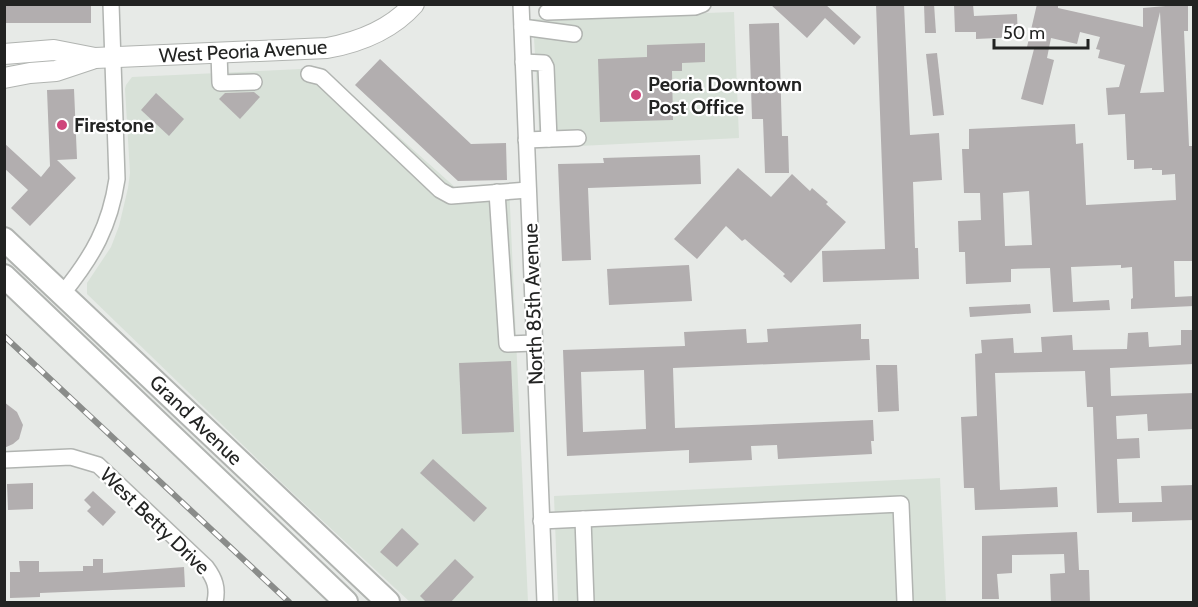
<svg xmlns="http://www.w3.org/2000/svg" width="1198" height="607" viewBox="0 0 1198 607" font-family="Cabin,sans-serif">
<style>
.built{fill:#d8e1d8}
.building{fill:#b2aeaf;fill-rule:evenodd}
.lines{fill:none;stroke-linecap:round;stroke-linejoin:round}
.minor-casing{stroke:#b1b4b1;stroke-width:18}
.major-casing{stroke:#b1b4b1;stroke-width:22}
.highway-casing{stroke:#b1b4b1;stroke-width:26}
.minor{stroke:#fff;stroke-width:15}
.major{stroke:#fff;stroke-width:20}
.highway{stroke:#fff;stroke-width:22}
.rail-casing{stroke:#8a8c8a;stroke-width:6}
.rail{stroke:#fff;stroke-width:4;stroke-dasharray:11;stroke-linecap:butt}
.poi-dot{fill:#cf447a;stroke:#fff;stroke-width:2}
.labels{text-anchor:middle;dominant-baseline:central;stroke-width:4.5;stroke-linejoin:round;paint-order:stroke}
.street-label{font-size:20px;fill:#222322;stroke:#fff}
.poi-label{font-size:20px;font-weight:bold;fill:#222322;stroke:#fff;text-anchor:start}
</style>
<rect width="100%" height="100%" fill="#e7eae7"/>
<g class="built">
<path d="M734,12L739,138L540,148L533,19Z"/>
<path d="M322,68L457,189L509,185L528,602H410L284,485L87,294V283L111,247L119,226L128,188L130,173L125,89L126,85L132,77Z"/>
<path d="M940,478L946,602H558L554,496Z"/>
</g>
<g class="building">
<rect x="4" y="4" width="87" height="19"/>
<path d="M770,4H825L861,37L854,45L825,18L807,38Z"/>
<path d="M876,4H904L910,135L939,133L942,180L913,182L915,248H918L919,279L823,282L822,251L885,249Z"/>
<path d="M924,4H934L936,33H925Z"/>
<path d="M954,4H973L974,16L1017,14L1018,37L976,39V32H955Z"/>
<path d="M1037,4H1058V8L1143,27V8L1188,4V31H1184L1189,146H1192L1194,183V261H1174L1175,297L1194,296V306L1131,309V299L1133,298L1132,267L1121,268V265L1071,267L1073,302L1109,300L1110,310L1053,312L1050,268L1011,269V282L966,284L965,252H959L958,221L981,220L980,193H964L962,149H969V129L1075,124L1076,144L1083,143L1086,205L1176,200L1175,174L1162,175V170H1152V168L1134,169V160H1127L1125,114L1108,115L1106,88L1119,87L1125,65L1098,58L1100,50L1096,49L1100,37L1080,32L1077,44L1051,38L1047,58L1054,60L1043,105L1021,99L1034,49L1027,47ZM1160,12L1164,92L1140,93ZM1029,191L1032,245L1005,246L1003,193Z"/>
<path d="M779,23L782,136H788L789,173H765L763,119H752L749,24Z"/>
<path d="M705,43V62L682,63V71H672L673,120L600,122L598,59L647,57V45Z"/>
<path d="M937,53L944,115L933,116L926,54Z"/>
<path d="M380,59L471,144L506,143L507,180L458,181L355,85Z"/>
<path d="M74,89L77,159L57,160L76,178L30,226L11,208L28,190L4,168V143L41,177L50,166L47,90Z"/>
<path d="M254,92L260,97L240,119L219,99L225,93Z"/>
<path d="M156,93L184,119L169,136L141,110Z"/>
<path d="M700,155L701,184L588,188L591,260L562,261L558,164L604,163L603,158Z"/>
<path d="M738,168L771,197L792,174L810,191L812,188L828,202L826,204L846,222L791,283L783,276L785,274L745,239L742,241L726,226L697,259L674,239Z"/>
<path d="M689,265L692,301L609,305L607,269Z"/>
<path d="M1030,304L1031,313L970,317L969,307Z"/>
<path d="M861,324V339H869L870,360L673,368L675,428L873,420L874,441H871L872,454L778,459L777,445L751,446L752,460L689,463V450L567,456L563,350L685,346L684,332L746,329L747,343L768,342L767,329ZM644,370L646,429L583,432L581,372Z"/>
<path d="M1181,330H1194V364L1110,368L1111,396L1194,393V429L1148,431L1147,414L1116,416L1117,439L1139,438L1140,458L1117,459L1119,503L1162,502L1161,486L1194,485V520L1132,522V512L1097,513L1093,407H1087L1085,371L995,373L1000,490L1057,487L1058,507L975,510L974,488H964L961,417L977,416L975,354L982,353L981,340L1013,338L1014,353L1042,352L1041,337L1072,335L1073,350L1127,349L1128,333L1148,332L1149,347L1181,345Z"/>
<path d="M511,361L514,432L462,434L459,363Z"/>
<path d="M876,365H897L899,411L878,412Z"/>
<path d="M4,402L17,412L23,425L19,439L13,444L4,448Z"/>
<path d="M433,459L487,508L474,522L420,473Z"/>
<path d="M33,483V509L8,510L7,484Z"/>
<path d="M93,491L116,512L103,526L87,511L91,507L84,500Z"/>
<path d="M402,528L419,544L397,567L380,552Z"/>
<path d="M1077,532L1079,570H1089L1090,603H1051L1050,574L1065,573L1064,554L1012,555V573L997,574L999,599H982V536Z"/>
<path d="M93,559H103V573L184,567L185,587L40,593V597L10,598V572H20L19,561H39V572L83,571V566H93Z"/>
<path d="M455,559L474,577L450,603H427L420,596Z"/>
</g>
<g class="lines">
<defs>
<g id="minor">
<path d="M521,4L545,602"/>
<path d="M547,12L695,7L703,4"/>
<path d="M522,27L574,34"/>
<path d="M219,53L220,83L254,82"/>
<path d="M523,62L544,63L546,67L549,139"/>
<path d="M309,74L321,77L440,190L451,196L528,190"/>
<path d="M526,140L578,138"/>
<path d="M497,192L507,344L534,343"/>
<path d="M63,293C93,256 110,226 117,179L111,4"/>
<path d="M4,460L71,457L98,465L206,567C215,579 218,588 215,602"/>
<path d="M583,519L586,602"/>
<path d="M541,521L901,504L905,602"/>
</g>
<g id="major">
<path d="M4,54L54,50L95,58L327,48C360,42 391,30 414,4"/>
<path d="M4,78L30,73L56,71L92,59"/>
</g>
<g id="highway">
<path d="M4,239L388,602"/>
<path d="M4,276L346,602"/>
</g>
</defs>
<use href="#minor" class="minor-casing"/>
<use href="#major" class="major-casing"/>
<use href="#highway" class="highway-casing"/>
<use href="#minor" class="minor"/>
<use href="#major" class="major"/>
<use href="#highway" class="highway"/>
<defs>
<path id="rail" d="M4,336L289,602"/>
</defs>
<use href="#rail" class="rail-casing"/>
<use href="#rail" class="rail"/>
</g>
<g class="poi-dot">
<circle cx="636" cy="95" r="6"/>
<circle cx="62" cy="125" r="6"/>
</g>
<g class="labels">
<g class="street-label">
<text transform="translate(243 51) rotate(-3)">West Peoria Avenue</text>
<text transform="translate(533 304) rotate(-92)">North 85th Avenue</text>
<text transform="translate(196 420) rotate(44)">Grand Avenue</text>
<text transform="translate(155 521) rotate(44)">West Betty Drive</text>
</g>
<g class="poi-label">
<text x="648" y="84">Peoria Downtown<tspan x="648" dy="23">Post Office</tspan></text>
<text x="74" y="125">Firestone</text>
</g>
</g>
<rect width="1198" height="607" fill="none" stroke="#222322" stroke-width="12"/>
<path d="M994 39v9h94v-9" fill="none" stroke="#222322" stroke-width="3"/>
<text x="1003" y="39" font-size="18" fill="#222322" stroke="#ffffff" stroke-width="4.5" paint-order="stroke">50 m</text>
</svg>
